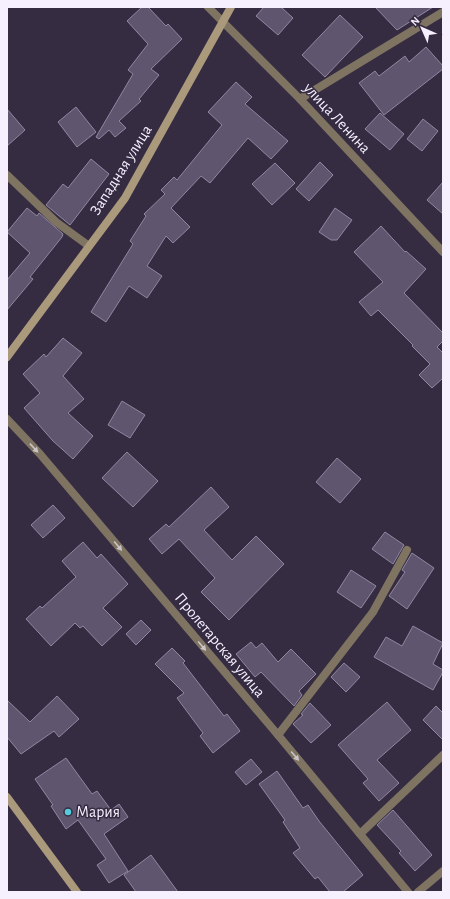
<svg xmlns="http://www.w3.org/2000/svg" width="450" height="899" viewBox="0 0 450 899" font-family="'Alegreya Sans',sans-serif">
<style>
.building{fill:#5f556e;stroke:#9187a1}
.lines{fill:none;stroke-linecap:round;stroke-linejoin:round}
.service{stroke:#7e7461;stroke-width:8}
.minor{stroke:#7e7461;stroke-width:8}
.secondary{stroke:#aa997b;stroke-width:8}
.oneway{fill:#cbc4c7}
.poi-dot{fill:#53cbdb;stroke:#352c42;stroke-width:1.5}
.labels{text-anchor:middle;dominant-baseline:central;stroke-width:3;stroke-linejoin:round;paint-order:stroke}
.street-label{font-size:16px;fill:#f5effe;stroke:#352c42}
.poi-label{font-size:16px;fill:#f5effe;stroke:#352c42;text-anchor:start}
</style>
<rect width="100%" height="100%" fill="#352c42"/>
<g class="building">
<path d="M142,7H148L166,26L168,24L182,39L151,69L159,75L139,99L141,101L119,121L126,128L115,137L109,130L99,139L96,137L133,74L128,70L148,44L127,21Z"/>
<path d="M264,7H281L293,18L278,35L256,16Z"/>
<path d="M375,7H433L397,30Z"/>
<path d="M340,15L363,37L325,77L302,55Z"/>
<path d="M426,47L443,66V69L384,115L359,83L375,71L379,76L405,56L409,62Z"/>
<path d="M236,82L252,97L245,104L288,141L271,159L248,138L210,183L201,176L171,208L190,227L173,243L166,236L147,266L162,276L147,298L129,286L106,322L91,312L133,244L130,241L146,216L144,214L165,194L161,190L174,177L177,180L222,125L208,112Z"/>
<path d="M76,107L96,132L77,147L58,122Z"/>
<path d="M7,109L25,130L7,146Z"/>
<path d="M380,113L404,134L390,150L365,129Z"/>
<path d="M423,119L438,131L422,151L407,139Z"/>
<path d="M91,159L109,174L70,225L46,205L63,184L68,188Z"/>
<path d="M320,162L333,175L309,201L296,189Z"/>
<path d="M275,163L295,183L272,205L252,184Z"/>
<path d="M443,182V214L427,200Z"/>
<path d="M27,208L37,216L39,213L63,234L62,237L30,277L33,279L7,310V280L30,253L7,232Z"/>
<path d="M335,208L352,220L337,240H331L319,232Z"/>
<path d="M381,226L405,252L406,251L426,269L404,293L443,333V341L437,347L442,352L443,351V378L432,388L419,375L430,364L412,346L413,345L378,310L371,316L359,302L383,282L354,252Z"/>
<path d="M63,338L82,353L63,376L84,399L68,413L93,436L73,459L53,441L24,408L40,393L23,374L44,354L46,357Z"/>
<path d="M122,401L145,415L130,438L108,425Z"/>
<path d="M127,452L158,481L133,507L102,478Z"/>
<path d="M337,458L361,479L340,503L316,482Z"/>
<path d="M211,487L229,507L204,530L232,560L256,536L284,564L229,620L201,592L215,578L179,539L162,554L149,539L166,524L169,527Z"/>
<path d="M53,505L65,518L43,538L31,525Z"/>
<path d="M385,532L404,545L393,564L372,549Z"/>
<path d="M83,542L97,558L101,554L128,584L103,608L122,627L102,646L83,626L80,628L75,623L51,646L26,619L40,606L42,608L76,577L62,561Z"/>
<path d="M412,553L434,568L407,609L389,596L405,572L402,570Z"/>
<path d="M351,570L376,586L361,608L337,592Z"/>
<path d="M141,620L151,630L136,645L126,634Z"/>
<path d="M413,626L443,643L433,664L443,670V672L433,690L374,657L386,637L402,646Z"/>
<path d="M251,642L256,648L262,643L278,662L291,649L316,674L299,691L302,695L294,706L261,672L255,677L236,654Z"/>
<path d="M172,648L185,661L183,663L224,716L227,714L240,731L213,753L200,736L203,733L177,698L184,693L155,664Z"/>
<path d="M344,663L360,677L346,692L331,677Z"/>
<path d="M57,696L79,719L59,737L54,731L21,754L7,737V700L30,722Z"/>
<path d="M387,702L411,730L377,760L399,783L379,801L363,783L368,779L338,745Z"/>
<path d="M310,703L331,725L311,743L293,724L303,715L301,714Z"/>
<path d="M436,706L443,713V740L423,720Z"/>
<path d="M66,758L92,794L97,791L111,810L119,804L128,817L104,834L128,871L109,883L97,865L106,859L78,820L66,829L51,806L53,805L35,779Z"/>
<path d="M251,759L262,772L246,785L235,772Z"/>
<path d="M277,771L303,808L308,805L319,821L363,875L343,892H330L318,877L315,879L293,853L300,848L283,822L285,820L259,784Z"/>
<path d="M393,810L432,855L415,871L399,853L401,851L377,825Z"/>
<path d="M151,855L178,892H136L124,875Z"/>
</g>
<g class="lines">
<path class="service" d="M278,735L373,612L407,550"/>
<g class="minor">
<path d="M208,7L300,99L443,252"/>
<path d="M300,99L443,12"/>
<path d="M7,175L56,222L89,246"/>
<path d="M7,419L40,454L278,735L408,892"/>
<path d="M360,834L443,755"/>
<path d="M418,892L443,871"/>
</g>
<g class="secondary">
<path d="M7,357L125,198L231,7"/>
<path d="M7,797L77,892"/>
</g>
</g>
<defs><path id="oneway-solid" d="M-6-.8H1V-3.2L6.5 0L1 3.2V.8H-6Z"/></defs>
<g class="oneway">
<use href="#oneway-solid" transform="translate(34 448) rotate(47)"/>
<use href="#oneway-solid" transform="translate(118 546) rotate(50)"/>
<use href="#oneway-solid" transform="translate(202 646) rotate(50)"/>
<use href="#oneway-solid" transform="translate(295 756) rotate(50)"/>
</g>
<circle class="poi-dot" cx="68" cy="812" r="4"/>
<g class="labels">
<g class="street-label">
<text transform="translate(337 118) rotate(47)">улица Ленина</text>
<text transform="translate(121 170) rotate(-58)">Западная улица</text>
<text transform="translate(220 645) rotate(50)">Пролетарская улица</text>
</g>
<g class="poi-label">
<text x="76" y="812">Мария</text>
</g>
</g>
<rect width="450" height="899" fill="none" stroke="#f5effe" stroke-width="16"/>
<g transform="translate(422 28) rotate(315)" stroke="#352c42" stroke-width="3" paint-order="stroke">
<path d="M0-3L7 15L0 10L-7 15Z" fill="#f5effe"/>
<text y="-6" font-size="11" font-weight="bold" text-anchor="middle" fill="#f5effe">N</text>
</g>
</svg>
